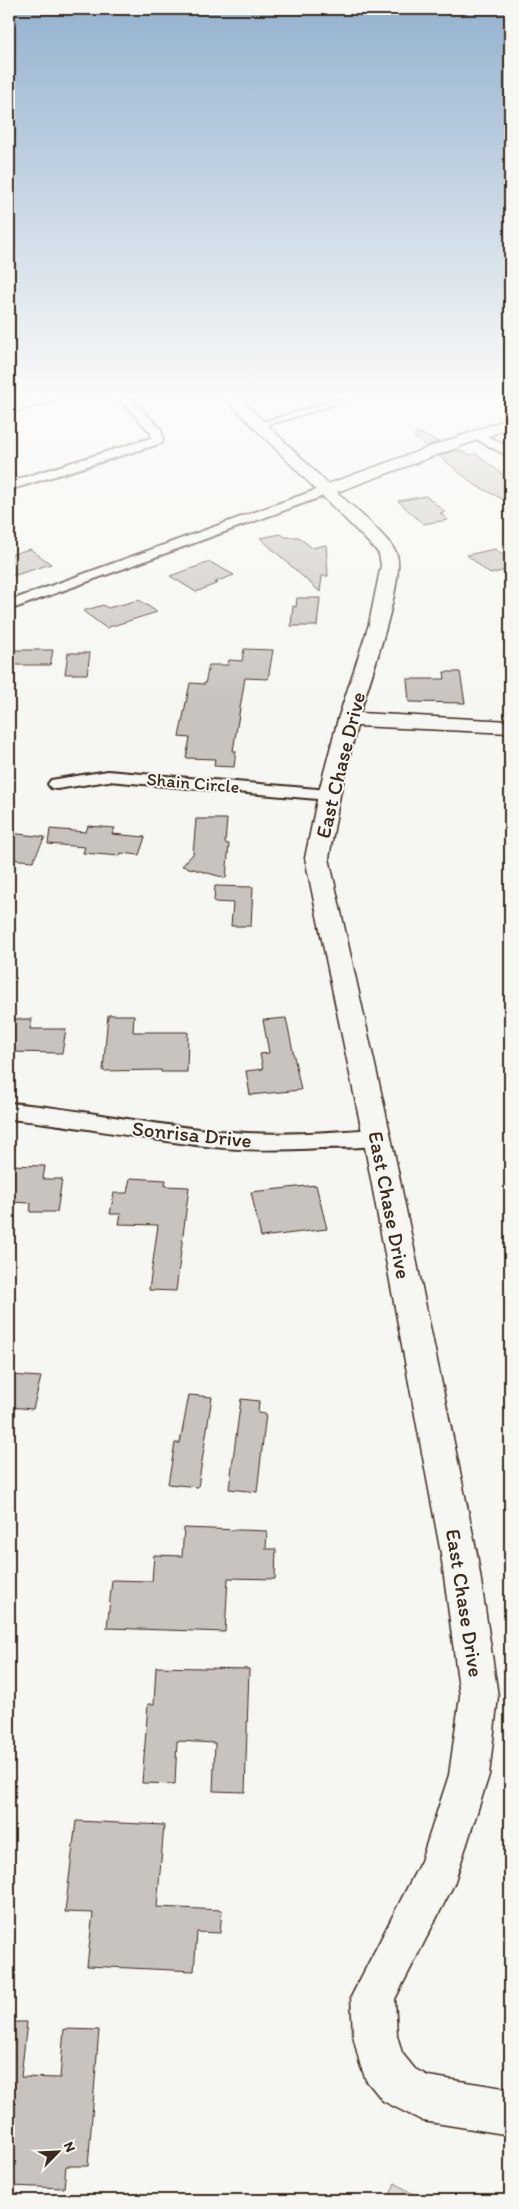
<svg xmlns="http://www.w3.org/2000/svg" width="519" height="2209" viewBox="0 0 519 2209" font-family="Itim,sans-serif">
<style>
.green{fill:#dad9d3;stroke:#8a8278}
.building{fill:#c8c3be;stroke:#3b2a1e}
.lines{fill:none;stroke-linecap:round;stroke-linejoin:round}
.service-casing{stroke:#3b2a1e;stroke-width:4}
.minor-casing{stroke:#3b2a1e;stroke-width:4}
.tertiary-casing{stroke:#3b2a1e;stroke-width:3}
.service{fill:#f6f6f2;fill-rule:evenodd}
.minor{fill:#f6f6f2;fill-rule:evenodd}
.tertiary{fill:#f6f6f2;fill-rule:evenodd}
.labels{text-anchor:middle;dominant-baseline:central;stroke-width:4;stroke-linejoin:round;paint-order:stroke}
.far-street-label{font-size:18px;fill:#3b2a1e;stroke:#f6f6f2}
.street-label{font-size:21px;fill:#3b2a1e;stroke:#f6f6f2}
</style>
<rect width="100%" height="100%" fill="#f6f6f2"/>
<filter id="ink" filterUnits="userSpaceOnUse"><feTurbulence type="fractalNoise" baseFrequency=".02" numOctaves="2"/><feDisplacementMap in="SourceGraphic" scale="10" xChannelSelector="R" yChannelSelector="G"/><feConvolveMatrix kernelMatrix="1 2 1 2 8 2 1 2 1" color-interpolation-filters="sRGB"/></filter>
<g filter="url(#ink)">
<path class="green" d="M395,2183L423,2200H388Z"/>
<g class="building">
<path d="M417,432L439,442L426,446L414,437Z"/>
<path d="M457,450L470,455L476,454L510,480V503L475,485L439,456Z"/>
<path d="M426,496L445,512L440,513L448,520L423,524L398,501Z"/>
<path d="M281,534L285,537H299L312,548L326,545L328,576H322L320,592L260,538Z"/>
<path d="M30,549L51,564L9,577V555Z"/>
<path d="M495,549L510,560V569L490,574L467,555Z"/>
<path d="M210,562L234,575L215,582L218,583L196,592L170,576Z"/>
<path d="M297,598H320L317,626H291L293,606L296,607Z"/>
<path d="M139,600L157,612L106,628L83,611L103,605L108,608Z"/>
<path d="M244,649L273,650L268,679L245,678L233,751H236L234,767L214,766L215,759L186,758L190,738L179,737L190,683L205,684L209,665H228L229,660L242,661Z"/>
<path d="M9,650H53L50,665H9Z"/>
<path d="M68,653H90L87,674H65Z"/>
<path d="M444,672H460L465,703L409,702L407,679H445Z"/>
<path d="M196,819H227L225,843L229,844L226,878L182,866L193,854Z"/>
<path d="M88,826L115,828L112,834L145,837L139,855L121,853L120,856L83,853L85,847L48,844L50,829L86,832Z"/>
<path d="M9,833L45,837L33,861L9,859Z"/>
<path d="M215,886L253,887L251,926H231L233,903L214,902Z"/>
<path d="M108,1015H134L133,1032H188L187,1072H161V1070L103,1071Z"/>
<path d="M286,1018L301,1090L250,1095L246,1071L263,1069L260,1054L269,1053L263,1020Z"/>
<path d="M9,1019H32L30,1029H66L62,1053L9,1052Z"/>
<path d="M9,1165L45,1166L43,1179H62L57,1212H30L31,1203L9,1202Z"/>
<path d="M130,1178L166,1180L165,1186L189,1187L176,1291L149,1290L158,1225L119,1224L121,1214H110L114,1193H127Z"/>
<path d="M316,1185L327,1229L261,1237L251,1192Z"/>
<path d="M9,1375L41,1377L33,1409L9,1407Z"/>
<path d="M189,1395L212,1397L198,1487L168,1484L175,1443H180Z"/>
<path d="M241,1399L259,1401L258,1413L266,1414L257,1492L229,1489Z"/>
<path d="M184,1528L267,1531L266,1549H276L275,1579L228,1578L225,1632L107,1628L112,1580L152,1581L154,1555L182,1556Z"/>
<path d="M156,1667L249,1669L245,1792L213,1791L215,1743L177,1741L175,1784L142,1783L148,1704H154Z"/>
<path d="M76,1821L164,1825L157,1907L222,1910L220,1933L197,1932L194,1971L87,1966L93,1913L65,1912Z"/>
<path d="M9,2022H27L21,2077L60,2078L64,2029L99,2030L88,2166H66L64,2188L9,2186Z"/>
</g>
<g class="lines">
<defs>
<path id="service" d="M345,398H353L285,420L259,426L256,424Z"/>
<g id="minor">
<path d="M37,398H56L54,401L9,413V405Z"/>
<path d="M118,398H130L161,429L163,440L162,443L9,490V482L151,438V433Z"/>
<path d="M478,431L510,448V457L474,438L472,435Z"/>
<path d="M327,486L334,490L332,493L9,610V601Z"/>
<path d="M108,771L329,790L335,791L338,795L335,799L329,800L108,781L57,789L51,788L48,784L51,780L57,779Z"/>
<path d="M9,1103C84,1109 157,1127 232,1132C280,1136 329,1132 377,1129L385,1131L388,1137L385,1143C365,1149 341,1147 321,1148C285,1150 249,1151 214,1147C145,1140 78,1125 9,1119Z"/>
</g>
<path id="tertiary" d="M225,398H240L328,484L510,418V428L337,492C350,505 392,539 397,555C405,579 369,684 360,713L510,721V733L357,726L340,795L329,858L391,1137L477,1554L498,1696L489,1775L454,1884L395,1999L397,2035L402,2053L415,2069L428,2076L510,2089V2135L423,2121L383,2101L366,2080L360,2064L353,2035L351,1997L421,1861L449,1775L460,1696L441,1554L363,1137L305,858L318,795L338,719L369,624L381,565L379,554L375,549Z"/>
</defs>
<use href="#service" class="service-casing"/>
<use href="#minor" class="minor-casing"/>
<use href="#tertiary" class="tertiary-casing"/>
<use href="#service" class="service"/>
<use href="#minor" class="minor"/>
<use href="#tertiary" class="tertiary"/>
</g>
</g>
<linearGradient id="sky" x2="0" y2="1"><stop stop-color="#94b2cf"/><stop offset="0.56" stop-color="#fbfbf9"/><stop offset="1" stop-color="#fbfbf9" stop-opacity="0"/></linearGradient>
<rect width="519" height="707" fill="url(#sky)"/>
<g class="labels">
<g class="far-street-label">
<text transform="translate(193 783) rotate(5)">Shain Circle</text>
</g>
<g class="street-label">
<text transform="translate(340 765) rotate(-76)">East Chase Drive</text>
<text transform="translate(192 1134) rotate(6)">Sonrisa Drive</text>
<text transform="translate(390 1205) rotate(79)">East Chase Drive</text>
<text transform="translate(465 1603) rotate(81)">East Chase Drive</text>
</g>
</g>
<rect width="519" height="2209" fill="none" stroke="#f6f6f2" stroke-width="30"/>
<rect x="15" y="15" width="489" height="2179" fill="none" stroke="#3b2a1e" stroke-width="2" filter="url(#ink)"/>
<g transform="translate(58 2152) rotate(66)" stroke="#f6f6f2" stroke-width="4" paint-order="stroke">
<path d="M0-4L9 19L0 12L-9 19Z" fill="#3b2a1e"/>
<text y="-8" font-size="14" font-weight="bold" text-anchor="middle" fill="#3b2a1e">N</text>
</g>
</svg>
